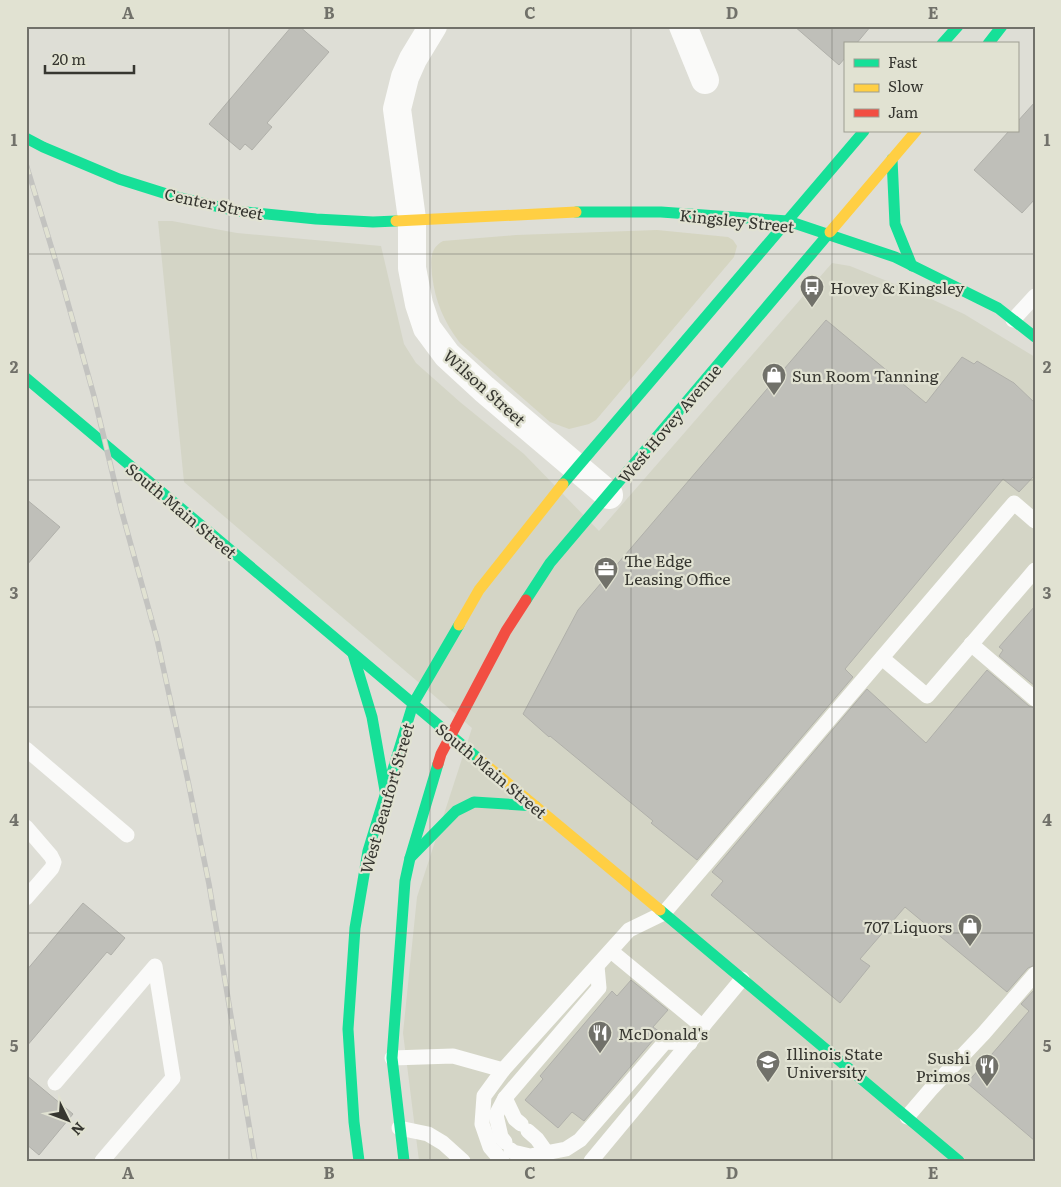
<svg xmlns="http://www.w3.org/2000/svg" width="1061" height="1187" viewBox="0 0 1061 1187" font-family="Literata,serif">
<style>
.built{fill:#d4d5c6}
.green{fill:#d5d5c1}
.building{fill:#bfbfb9;stroke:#b0b0aa}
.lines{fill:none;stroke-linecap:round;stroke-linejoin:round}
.lane{stroke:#fafaf9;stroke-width:15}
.street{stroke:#fafaf9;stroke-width:28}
.fast{stroke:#16e098;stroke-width:11}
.slow{stroke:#ffcf43;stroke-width:11}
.jam{stroke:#f24e42;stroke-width:11}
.rail-casing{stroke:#c3c3c0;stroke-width:5.5}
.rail{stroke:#e1e2d2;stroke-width:4;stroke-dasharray:11;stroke-linecap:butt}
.grid{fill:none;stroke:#71716a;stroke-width:1;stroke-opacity:0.55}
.labels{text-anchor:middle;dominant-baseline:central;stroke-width:4.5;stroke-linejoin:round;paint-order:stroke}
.street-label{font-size:16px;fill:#363630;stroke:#e1e2d2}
.poi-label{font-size:16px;fill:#363630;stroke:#e1e2d2;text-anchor:start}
.neatline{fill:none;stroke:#71716a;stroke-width:2}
.grid-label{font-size:16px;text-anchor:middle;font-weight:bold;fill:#71716a}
</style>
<rect width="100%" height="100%" fill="#deded6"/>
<path class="built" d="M158,221H172L237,233L381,246L404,344L416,363L460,402L524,454L599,531L832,263L850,266L929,298L964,314L1035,357V1161H419L403,1033L417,897L472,728L184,482Z"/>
<path class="green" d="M657,230L728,237L733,240L737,246L734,257L596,420L589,424L569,429L550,422L460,343C444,322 435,301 432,275C431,260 429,249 443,241L516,235Z"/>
<g class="building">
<path d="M292,26H299L329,52L267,123L272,127L252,150L245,144L240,150L209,124Z"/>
<path d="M794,26H871L856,44H845V58L839,65Z"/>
<path d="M1035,102V199L1022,213L974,170L1009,131H1017V122Z"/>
<path d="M826,320L926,403L962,357L974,364L977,361L1014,383L1035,403V475L1019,492L1003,479L845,669L853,677L697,860L651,823L653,821L550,736L549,737L523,714L578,610Z"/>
<path d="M26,499L60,527L26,566Z"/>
<path d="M1035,606V686L999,656L1003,650L999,647Z"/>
<path d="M987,670L1029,706L1035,708V965L1028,968L1007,992L905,907L860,959L870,966L840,1003L711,895L723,881L712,872L867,689L926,743Z"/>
<path d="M83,903L125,938L111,955L107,952L26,1047V971Z"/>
<path d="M631,980L668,1010L653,1027L660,1032L584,1121L572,1112L558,1128L525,1100L543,1079L540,1076L612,991L617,996Z"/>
<path d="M1035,989V1141L967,1083L1029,1011L1021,1004Z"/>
<path d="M26,1075L73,1114L39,1155L26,1144Z"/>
</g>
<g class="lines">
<g class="lane">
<path d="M1013,320L1035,296"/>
<path d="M971,644L1035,699"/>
<path d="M882,658L927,696L1035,570"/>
<path d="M26,749L127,835"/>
<path d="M26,827L51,856L54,862L52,868L26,898"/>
<path d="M611,951L703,1027"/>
<path d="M392,1058L453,1056L503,1070L629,930L664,913L1014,503L1035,521"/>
<path d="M55,1083L155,966L173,1078L102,1161"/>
<path d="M505,1098L515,1119L521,1124"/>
<path d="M907,1117L931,1089L984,1033L1035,974"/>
<path d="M399,1128L428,1134L443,1143L463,1161"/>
<path d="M528,1131L537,1139L547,1153"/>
<path d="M505,1142L501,1137L496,1115L505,1098L599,988L597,966"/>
<path d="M511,1150L513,1152L530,1156L566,1149L580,1140L665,1042L690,1043"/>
<path d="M502,1161L490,1147L482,1124L484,1096L503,1070"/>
<path d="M591,1161L742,979"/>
</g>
<g class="street">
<path d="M433,26L413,59L405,77L397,109L412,219V268L419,304L427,328L447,355L484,389L609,495"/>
<path d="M683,26L705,80"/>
</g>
<g class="fast">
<path d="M942,44L958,26"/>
<path d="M988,44L1002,26"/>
<path d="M26,138L43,147L119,179L173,196L236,211L316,219L373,222L396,221"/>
<path d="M892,159L895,224L912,266"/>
<path d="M576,212H661L788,221L895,257L998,308L1035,337"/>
<path d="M26,378L480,760"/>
<path d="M563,484L864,131"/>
<path d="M526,600L550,563L830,232"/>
<path d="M353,654L372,717L386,796"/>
<path d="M410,858L456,811L474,802L535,806"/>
<path d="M660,910L959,1161"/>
<path d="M359,1161L354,1122L348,1029L355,928L368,851L413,704L459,625"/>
<path d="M404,1161L392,1058L405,881L410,858L438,764"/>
</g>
<g class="slow">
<path d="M396,221L576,212"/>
<path d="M830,232L916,131"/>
<path d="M459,625L479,590L563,484"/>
<path d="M480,760L660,910"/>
</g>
<path class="jam" d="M438,764L441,754L506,631L526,600"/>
<defs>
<path id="rail" d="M26,164L62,282L94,396L121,509L157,639L188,781L209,884L255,1161"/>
</defs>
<use href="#rail" class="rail-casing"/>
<use href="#rail" class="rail"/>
</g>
<path class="grid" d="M229,26V1161M430,26V1161M631,26V1161M832,26V1161M26,254H1035M26,480H1035M26,707H1035M26,933H1035"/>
<defs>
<symbol id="bus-pin" viewBox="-11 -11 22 30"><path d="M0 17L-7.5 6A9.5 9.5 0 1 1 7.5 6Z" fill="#71716a" stroke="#e1e2d2"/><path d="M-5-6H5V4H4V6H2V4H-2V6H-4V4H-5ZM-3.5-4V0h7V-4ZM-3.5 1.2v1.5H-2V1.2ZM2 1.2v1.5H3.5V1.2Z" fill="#fff"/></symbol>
<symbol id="shop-pin" viewBox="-11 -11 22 30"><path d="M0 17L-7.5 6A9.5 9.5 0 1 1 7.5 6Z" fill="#71716a" stroke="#e1e2d2"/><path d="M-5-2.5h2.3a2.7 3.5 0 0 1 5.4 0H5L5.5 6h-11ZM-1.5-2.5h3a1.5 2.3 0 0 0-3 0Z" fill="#fff"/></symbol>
<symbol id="office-pin" viewBox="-11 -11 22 30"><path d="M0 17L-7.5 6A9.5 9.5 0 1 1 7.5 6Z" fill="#71716a" stroke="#e1e2d2"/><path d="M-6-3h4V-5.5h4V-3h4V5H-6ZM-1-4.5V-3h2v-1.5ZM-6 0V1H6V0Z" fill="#fff"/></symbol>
<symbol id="restaurant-pin" viewBox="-11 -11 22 30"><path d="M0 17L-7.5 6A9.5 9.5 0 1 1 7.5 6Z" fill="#71716a" stroke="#e1e2d2"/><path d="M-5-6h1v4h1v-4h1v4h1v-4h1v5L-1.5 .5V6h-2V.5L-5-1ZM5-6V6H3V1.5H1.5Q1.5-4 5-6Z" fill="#fff"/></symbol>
<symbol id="university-pin" viewBox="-11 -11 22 30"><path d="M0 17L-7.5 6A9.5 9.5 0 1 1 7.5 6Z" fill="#71716a" stroke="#e1e2d2"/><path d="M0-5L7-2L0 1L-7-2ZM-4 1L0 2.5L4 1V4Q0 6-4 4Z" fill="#fff"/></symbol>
</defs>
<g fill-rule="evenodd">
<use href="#bus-pin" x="798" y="273" width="28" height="38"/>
<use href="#shop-pin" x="760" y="361" width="28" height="38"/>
<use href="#office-pin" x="592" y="555" width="28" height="38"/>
<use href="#shop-pin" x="956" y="912" width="28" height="38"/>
<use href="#restaurant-pin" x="586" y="1019" width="28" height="38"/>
<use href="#university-pin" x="754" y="1048" width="28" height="38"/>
<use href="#restaurant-pin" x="973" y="1052" width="28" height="38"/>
</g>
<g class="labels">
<g class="street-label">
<text transform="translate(214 203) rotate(12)">Center Street</text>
<text transform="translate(737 220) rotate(6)">Kingsley Street</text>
<text transform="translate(485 387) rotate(42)">Wilson Street</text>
<text transform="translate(669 423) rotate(-50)">West Hovey Avenue</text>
<text transform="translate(182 510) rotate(40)">South Main Street</text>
<text transform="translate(492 770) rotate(40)">South Main Street</text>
<text transform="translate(386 798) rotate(-74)">West Beaufort Street</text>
</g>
<g class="poi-label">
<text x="830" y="287">Hovey &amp; Kingsley</text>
<text x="792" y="375">Sun Room Tanning</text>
<text x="624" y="560">The Edge<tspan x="624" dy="18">Leasing Office</tspan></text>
<text x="952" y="926" text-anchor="end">707 Liquors</text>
<text x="618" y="1033">McDonald's</text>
<text x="786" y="1053">Illinois State<tspan x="786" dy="18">University</tspan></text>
<text x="970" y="1057" text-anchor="end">Sushi<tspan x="970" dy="18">Primos</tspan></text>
</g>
</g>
<rect width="1061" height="1187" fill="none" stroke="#e1e2d2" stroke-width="55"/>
<rect x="844" y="42" width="175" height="90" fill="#e1e2d2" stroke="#9d9d91"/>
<rect x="854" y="59" width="25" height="8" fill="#16e098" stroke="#9d9d91"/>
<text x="888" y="68" font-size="15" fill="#363630">Fast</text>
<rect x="854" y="84" width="25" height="8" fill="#ffcf43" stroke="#9d9d91"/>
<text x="888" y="92" font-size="15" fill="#363630">Slow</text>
<rect x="854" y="109" width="25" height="8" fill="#f24e42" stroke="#9d9d91"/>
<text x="888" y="118" font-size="15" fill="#363630">Jam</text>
<g transform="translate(68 1120) rotate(132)" stroke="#e1e2d2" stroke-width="4" paint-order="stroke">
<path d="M0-4L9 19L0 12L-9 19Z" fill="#363630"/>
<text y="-8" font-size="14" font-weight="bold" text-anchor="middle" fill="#363630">N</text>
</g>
<path d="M45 65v8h89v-8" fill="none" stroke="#363630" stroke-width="2.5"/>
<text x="52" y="65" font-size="15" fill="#363630" stroke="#e1e2d2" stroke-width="4" paint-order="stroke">20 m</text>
<rect x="28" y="28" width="1006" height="1132" class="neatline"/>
<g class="grid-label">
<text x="128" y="19">A</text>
<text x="329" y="19">B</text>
<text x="530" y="19">C</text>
<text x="732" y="19">D</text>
<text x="933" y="19">E</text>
<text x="14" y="146">1</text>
<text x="1047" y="146">1</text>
<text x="14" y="373">2</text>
<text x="1047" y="373">2</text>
<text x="14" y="599">3</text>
<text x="1047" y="599">3</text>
<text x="14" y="826">4</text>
<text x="1047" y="826">4</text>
<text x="14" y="1052">5</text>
<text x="1047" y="1052">5</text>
<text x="128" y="1179">A</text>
<text x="329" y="1179">B</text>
<text x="530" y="1179">C</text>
<text x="732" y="1179">D</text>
<text x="933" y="1179">E</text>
</g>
</svg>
